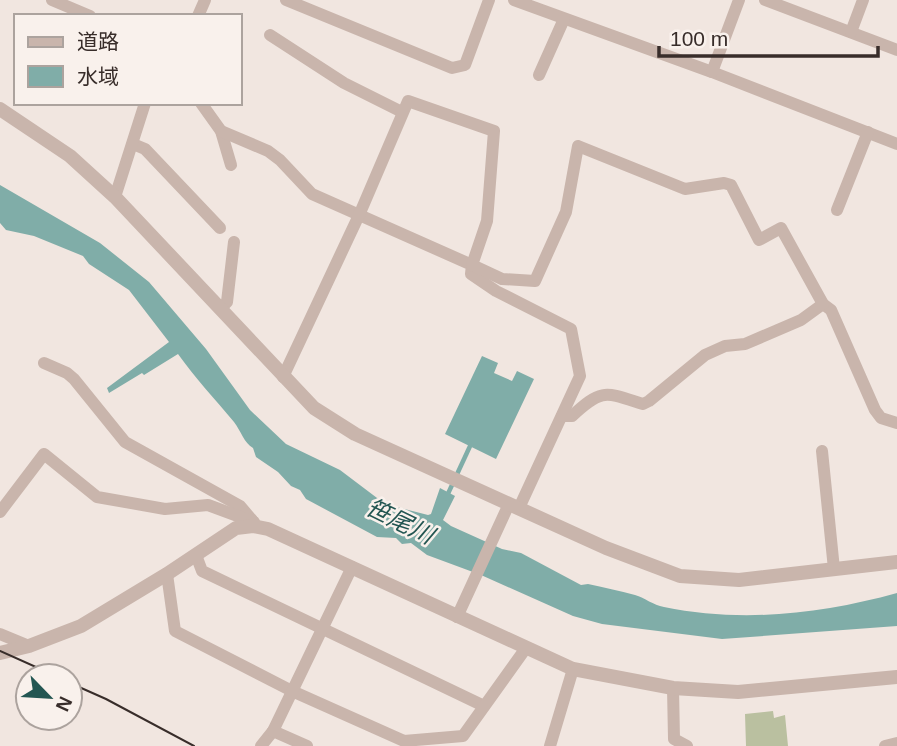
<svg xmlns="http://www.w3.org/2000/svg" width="897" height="746" viewBox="0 0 897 746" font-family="Helvetica,'Noto Sans JP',sans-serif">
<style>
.green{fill:#bac0a0}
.water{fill:#80ada8}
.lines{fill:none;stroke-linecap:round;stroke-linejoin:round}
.stream{stroke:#80ada8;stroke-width:4.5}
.minor{stroke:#c9b5ac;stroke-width:12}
.tertiary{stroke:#c9b5ac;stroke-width:14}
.tram{stroke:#382d2a;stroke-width:2}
.labels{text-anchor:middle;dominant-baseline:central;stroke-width:5;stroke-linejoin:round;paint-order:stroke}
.water-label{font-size:24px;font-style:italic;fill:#235652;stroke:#f9f1ec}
</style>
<rect width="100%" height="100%" fill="#f1e6e0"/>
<path class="green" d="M773,711L774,718L785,715L788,746H746L745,714Z"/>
<g class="water">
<path d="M0,185L100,243L149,282L206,349L250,410L286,444L340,470L385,504L428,515L431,514L440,488L455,496L443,520L451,526L502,549L521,553L581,585L588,584C603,587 620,591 635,595C645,598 653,605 664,607C742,623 821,614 897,593V626L722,639L602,624L573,616L481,575L427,555L411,543L402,544L396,538L377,537L306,499L300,490L291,486L278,472L256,457L253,448C244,443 241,431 234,422C215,399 195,378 178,354L144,375L142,373L109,393L107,388L169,342L129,290L89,264L83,256L34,236L6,230L0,223Z"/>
<path d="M482,356L498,363L494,373L512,381L517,371L534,379L496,459L445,434Z"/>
</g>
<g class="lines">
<path class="stream" d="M446,498L471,444"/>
<g class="minor">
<path d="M52,0L90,16"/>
<path d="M286,0L452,68L465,65L489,0"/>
<path d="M514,0L712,72L897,144"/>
<path d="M765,0L897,50"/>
<path d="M198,16L205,0"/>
<path d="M851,32L863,0"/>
<path d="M270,35L344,83L402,112"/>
<path d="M712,72L739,0"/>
<path d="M539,75L564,19"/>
<path d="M201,103L221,131L231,165"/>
<path d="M221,131L268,151L280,160L312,194L472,265L471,274L496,291L571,329L580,376L519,508"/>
<path d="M133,144L145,149L220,228"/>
<path d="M115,197L145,103"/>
<path d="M837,210L868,132"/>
<path d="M220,309L227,302L234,242"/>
<path d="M44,363L67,373L74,379L125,442L240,506L252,520"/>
<path d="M283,377L360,213L408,101L494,131L487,221L472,265L502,279L535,281L566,212L578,146L685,189L724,183L731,185L759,240L781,228L823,304L831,310L875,410L881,418L897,423"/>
<path d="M562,416H572C602,388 605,392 643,404L649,401L705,355L725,346L745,344L801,320L823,304"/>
<path d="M822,451L834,569"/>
<path d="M0,512L44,454L97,497L165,509L208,505L254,522"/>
<path d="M196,555L202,571L484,706"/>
<path d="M167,574L175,631L292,691L404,741L463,736L526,648"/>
<path d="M457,617L509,504"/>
<path d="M0,634L29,646"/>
<path d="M673,688L674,739L687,746"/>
<path d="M261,746L273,731"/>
<path d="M307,746L273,731L352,567"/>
<path d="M550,746L573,669"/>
<path d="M885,746L897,743"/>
</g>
<g class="tertiary">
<path d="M0,109L70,156L115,197L314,408L355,434L606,548L680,576L739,580L897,562"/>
<path d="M0,653L29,646L81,626L167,574L236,528L253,526L268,529L573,669L673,688L738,692L897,677"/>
</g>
<g class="tram">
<path d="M0,651L56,676"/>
<path d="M70,683L106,699L194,746"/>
</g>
</g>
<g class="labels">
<g class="water-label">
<text transform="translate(400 521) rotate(26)">笹尾川</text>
</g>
</g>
<rect x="14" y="14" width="228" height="91" fill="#f9f1ec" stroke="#aca39e" stroke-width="2"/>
<rect x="28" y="37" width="35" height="10" fill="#c9b5ac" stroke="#aca39e" stroke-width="2"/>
<text x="77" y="49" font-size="21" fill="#382d2a">道路</text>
<rect x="28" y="66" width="35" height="21" fill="#80ada8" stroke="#aca39e" stroke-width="2"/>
<text x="77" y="84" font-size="21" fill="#382d2a">水域</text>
<g transform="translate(49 697) rotate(115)"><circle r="33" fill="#f9f1ec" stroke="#aca39e" stroke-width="2"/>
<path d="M0-5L12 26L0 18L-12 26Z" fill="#235652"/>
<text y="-10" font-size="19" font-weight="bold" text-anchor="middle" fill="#382d2a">N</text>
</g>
<path d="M659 46v10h219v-10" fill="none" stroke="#382d2a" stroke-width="3.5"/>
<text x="670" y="46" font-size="21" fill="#382d2a" stroke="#f9f1ec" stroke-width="5" paint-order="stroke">100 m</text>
</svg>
